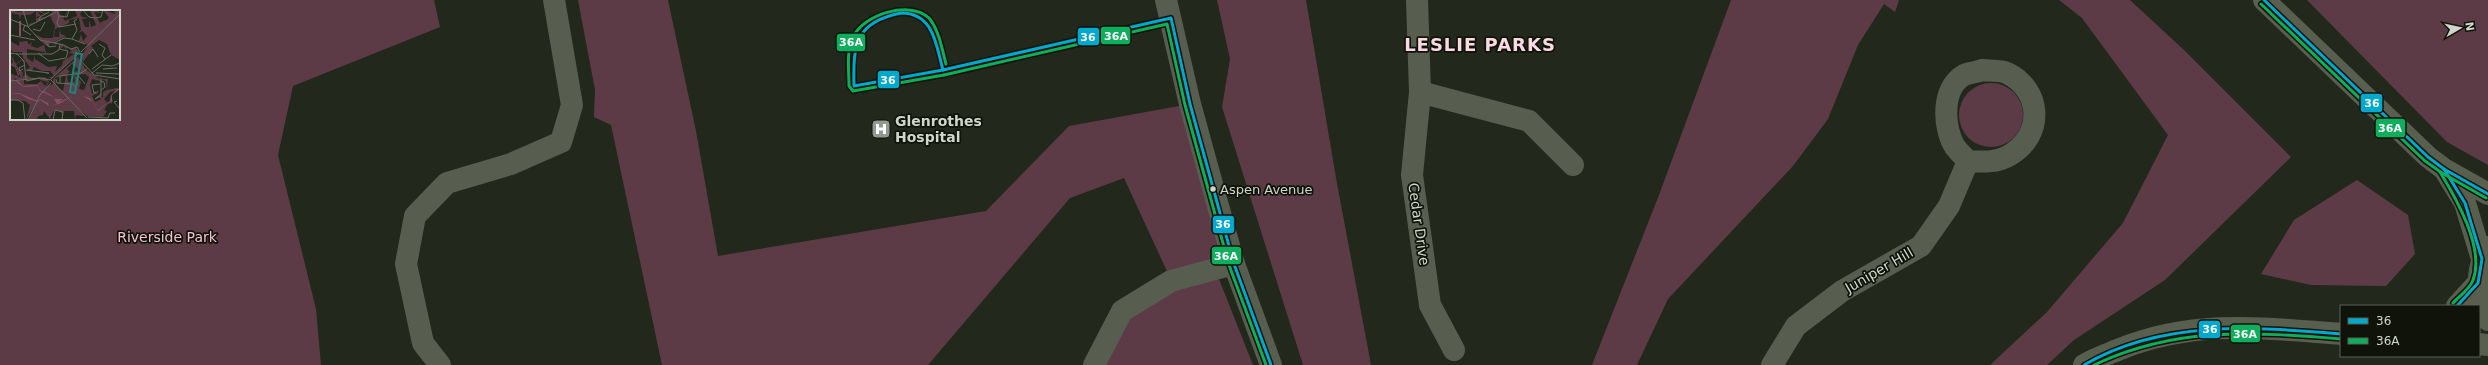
<svg xmlns="http://www.w3.org/2000/svg" width="2488" height="365" viewBox="0 0 2488 365" font-family="'DejaVu Sans',sans-serif">
<style>
.green{fill:#5d3b46;fill-rule:evenodd}
.lines{fill:none;stroke-linecap:round;stroke-linejoin:round}
.street{stroke:#575e50;stroke-width:22}
.secondary{stroke:#585f4f;stroke-width:22}
.bus-1-casing{stroke:#0f130a;stroke-width:6}
.bus-2-casing{stroke:#0f130a;stroke-width:6}
.bus-1{stroke:#00a9ce;stroke-width:3}
.bus-2{stroke:#0daf5c;stroke-width:3}
.bus-dot{fill:#d0d7ca;stroke:#0f130a;stroke-width:1.5}
.labels{text-anchor:middle;dominant-baseline:central;stroke-width:3.5;stroke-linejoin:round;paint-order:stroke}
.bus-label{font-size:13px;fill:#d0d7ca;stroke:#0f130a;text-anchor:start}
.poi-label{font-size:14px;font-weight:bold;fill:#d0d7ca;stroke:#0f130a;text-anchor:start}
.street-label{font-size:14px;fill:#d0d7ca;stroke:#0f130a}
.park-label{font-size:14px;fill:#f9c0d3;stroke:#0f130a}
.district-label{font-size:18px;font-weight:bold;letter-spacing:1px;fill:#fbd9e4;stroke:#0f130a}
.inset-river{fill:none;stroke:#875064;stroke-width:2}
.inset-road{fill:none;stroke:#686e62;stroke-width:1}
.view{fill:#228077;fill-opacity:0.15;stroke:#228077;stroke-width:2}
.inset-edge{fill:none;stroke:#d0d7ca;stroke-width:2}
.line-badge{stroke:#0f130a;stroke-width:1.5}
.badge-label{font-size:11px;text-anchor:middle;font-weight:bold;fill:#fff}
</style>
<rect width="100%" height="100%" fill="#22281c"/>
<g class="green">
<path d="M0,0H434L440,27L293,86L278,155L316,309L321,365H0ZM11,11H119V119H11Z"/>
<path d="M578,0H668L696,131L718,256L986,211L1069,126L1190,104L1234,264L1215,269L1253,365H1094L1122,311L1171,280L1124,178L1070,198L928,365H662L611,125L594,117L595,90Z"/>
<path d="M1217,0H1306L1336,178L1371,365H1303L1222,107L1230,59Z"/>
<path d="M1731,0H1899L1895,12L1884,4L1858,45L1828,119L1793,166L1668,299L1637,365H1592L1659,195Z"/>
<path d="M2059,0H2130L2184,50L2291,157L2165,280L2074,340L2047,365H1990L2047,312L2123,223L2168,135L2082,18Z"/>
<path d="M2307,0H2488V165L2447,142Z"/>
<circle cx="1991" cy="115" r="32"/>
<path d="M2357,180L2408,215L2415,254L2386,286L2311,285L2261,274L2294,220Z"/>
</g>
<g class="lines">
<g class="street">
<path d="M1166,0L1190,104L1234,264L1271,365"/>
<path d="M1417,0L1420,92L1412,175L1430,305L1454,350"/>
<path d="M1982,70C1989,71 2000,70 2007,73C2042,90 2044,135 2010,155C1997,163 1982,162 1968,161C1964,157 1959,152 1955,147C1943,128 1941,88 1964,75C1969,73 1977,72 1982,70Z"/>
<path d="M1420,92L1529,121L1573,165"/>
<path d="M440,365L423,343L406,264L415,216L447,183L511,164L561,142L572,105L554,0"/>
<path d="M1094,365L1122,311L1171,281L1234,264"/>
<path d="M1772,365L1796,326L1842,291L1921,246L1949,206L1968,161"/>
</g>
<g class="secondary">
<path d="M2264,0L2428,157L2444,169L2488,194"/>
<path d="M2446,172L2465,203L2482,259"/>
<path d="M2488,247C2475,272 2477,294 2488,320"/>
<path d="M2457,306L2478,283"/>
<path d="M2479,344L2488,345"/>
<path d="M2084,365C2095,358 2108,354 2120,349C2195,319 2262,328 2341,334"/>
</g>
<defs>
<g id="bus-1">
<path d="M2264,0L2428,157L2444,169L2488,194"/>
<path d="M901,13C934,13 936,45 943,70L854,86C853,45 855,22 901,13Z"/>
<path d="M943,70L1171,18L1190,104L1234,264L1271,365"/>
<path d="M2444,169L2465,203L2482,259L2478,283L2457,306"/>
<path d="M2084,365C2162,319 2255,327 2341,334"/>
</g>
<g id="bus-2">
<path d="M2261,4L2425,161L2442,173L2486,198"/>
<path d="M944,75L853,91L849,86C849,70 846,52 853,37C864,14 910,0 929,18C939,30 942,49 946,64"/>
<path d="M944,75L1167,24L1185,105L1229,265L1266,365"/>
<path d="M2440,172C2456,198 2485,248 2473,280C2471,288 2459,296 2453,303"/>
<path d="M2094,365C2176,326 2253,332 2341,339"/>
</g>
</defs>
<use href="#bus-1" class="bus-1-casing"/>
<use href="#bus-2" class="bus-2-casing"/>
<use href="#bus-1" class="bus-1"/>
<use href="#bus-2" class="bus-2"/>
</g>
<defs>
<symbol id="hospital-square" viewBox="-11 -11 22 22"><rect x="-9" y="-9" width="18" height="18" rx="4" fill="#939a8d" stroke="#0f130a"/><path d="M-5-5h3v3.5h4V-5h3V5h-3V1.5h-4V5h-3Z" fill="#fff"/></symbol>
</defs>
<g fill-rule="evenodd">
<use href="#hospital-square" x="870" y="118" width="22" height="22"/>
</g>
<circle class="bus-dot" cx="1213" cy="189" r="3.5"/>
<g class="labels">
<g class="bus-label">
<text x="1220" y="189">Aspen Avenue</text>
</g>
<g class="poi-label">
<text x="895" y="121">Glenrothes<tspan x="895" dy="16">Hospital</tspan></text>
</g>
<g class="street-label">
<text transform="translate(1419 224) rotate(82)">Cedar Drive</text>
<text transform="translate(1879 270) rotate(-30)">Juniper Hill</text>
</g>
<g class="park-label">
<text x="167" y="237">Riverside Park</text>
</g>
<g class="district-label">
<text x="1480" y="44">LESLIE PARKS</text>
</g>
</g>
<g transform="translate(10 10)">
<rect width="110" height="110" fill="#22281c"/>
<path d="M0,0L9,2L17,0L19,2L20,0H30L34,3L37,2L34,4L27,1L31,6L26,7V1L20,5H11L10,10L9,5L2,3L1,25ZM39,0H49L50,5L55,6L57,0L56,6L53,8L55,11L67,6L65,0H73L70,4L72,7L79,8L72,9L75,17H79V10L81,17L86,15L80,0H83L93,3L84,2L90,13L94,11L93,9L95,11L99,8L93,0L105,4L104,0H110V50L101,45L97,34L89,30L81,36L83,38L73,52L71,47L78,35L69,31L71,24L73,31L77,26L72,21L68,23L71,20L69,8L59,10V13L45,19L44,27H49L50,19L51,24L56,26L44,32L54,34L40,33L39,37L35,35L24,24L33,28H43L45,16L40,6L20,15L19,14L26,12V8L36,7L43,2ZM10,29V32L17,31L19,35L22,32L21,36L27,38L34,35L36,43H40L17,39V48L23,52L25,45V49L38,57L47,56L45,62L52,55L53,51L64,44L59,43L62,41L57,37L56,40L54,36L50,39L51,34L61,39L66,38L69,42L42,68H37L44,66L40,61H32L24,57L22,61L17,60L20,57L13,48L12,42H3L0,38V31L9,36ZM0,43H3L1,45L6,54L12,49L14,51L15,54L12,50L6,55L13,63L15,55L12,68L15,64L22,68L7,70L4,67L5,71L14,70V74H27L31,71L35,76L38,72L30,70V68L35,67L39,72L36,77L43,74V69L68,47L76,60L90,69V71L82,69L80,75L82,84L89,80L88,83L82,86L85,92L91,89L89,86L93,87V82L97,80L96,71L91,69H98L97,80L107,78L110,79L100,82L94,89L97,92L90,100L96,94L102,91L104,87L102,93L98,94L94,100L97,101L93,107L77,106L66,97L75,106L66,105L65,110L64,101H54L52,105L51,101L44,100L40,109L34,101L33,105L28,106L27,110H19L23,98L16,110L20,95L15,91L0,90V71L4,70L1,71L0,63L11,68L6,57L0,55L3,52ZM62,54L71,61L61,62L64,63L65,72H58L57,64L60,62L57,59ZM75,64L79,67L76,75L74,80L69,79L71,72L65,65ZM56,65L53,81L51,80L46,75L45,68Z" fill="#5d3b46" fill-rule="evenodd"/>
<path d="M0,55L5,56L8,62L9,65L4,69L9,72L13,76L27,75L28,77L31,81H34L41,85L45,89H53L47,93L63,86H73L80,88L84,93L87,99L89,100L95,94L100,91L101,85L107,79H110L102,85V91L96,94L90,100L88,101L83,92L73,86H63L49,94L39,96L30,90L28,92L18,89L10,84L0,83H9L28,91L30,89L38,93L39,96L47,94L43,87L30,81L27,76L14,77L9,74L4,69L8,65L5,57Z" fill="#875064"/>
<path class="inset-river" d="M10,11V26"/>
<path class="inset-road" d="M13,0L18,16M73,0L79,7L85,8L91,7L93,0M47,1L49,6L47,13L49,17L66,14M49,6L57,7L59,0M0,9L19,17M29,11L30,7L39,2M15,15L13,20L21,25M19,16L46,2M18,17L30,30L54,35L61,39L67,37L70,42M23,19L30,21L35,12M0,25L25,30M62,29L75,34M36,32L39,37L46,36M44,33L54,28L62,29L67,20L64,11L67,9M89,34L95,38L92,45L95,49M71,42L110,4M0,43L7,44L14,51L16,69M28,43L39,51L56,48L58,41L49,39M6,44H42L49,40L50,34M71,44V51L84,65L110,69M79,44L83,39L88,47M13,59L10,61L9,58L15,55M82,59L101,45M93,59L107,58M16,60L39,63H36M82,63L92,55L102,56L110,53M86,63L110,64M67,64L75,74M46,69L47,73L63,74L65,77L68,74M40,70L69,43M41,70L77,108M0,71L30,68L40,70M16,71L30,68M90,71L94,72L95,77L91,80M50,73V66L71,63L77,59M86,82L84,83L82,75L90,74M91,84L85,89L91,86V68M0,90H8L13,93L15,110M107,91L104,92L110,99M78,107L98,108L100,103H105M18,110L30,85L41,73M43,110L45,100L53,102L52,110"/>
<path class="view" d="M66,43L72,44L65,83L60,82Z"/>
<rect width="110" height="110" class="inset-edge"/>
</g>
<g class="line-badge">
<rect x="1100" y="26" width="31" height="19" rx="4" fill="#0daf5c"/>
<rect x="1077" y="27" width="23" height="19" rx="4" fill="#00a9ce"/>
<rect x="836" y="33" width="30" height="19" rx="4" fill="#0daf5c"/>
<rect x="877" y="70" width="23" height="19" rx="4" fill="#00a9ce"/>
<rect x="2360" y="93" width="23" height="20" rx="4" fill="#00a9ce"/>
<rect x="2375" y="118" width="31" height="20" rx="4" fill="#0daf5c"/>
<rect x="1212" y="215" width="23" height="19" rx="4" fill="#00a9ce"/>
<rect x="1211" y="246" width="31" height="19" rx="4" fill="#0daf5c"/>
<rect x="2198" y="320" width="23" height="19" rx="4" fill="#00a9ce"/>
<rect x="2230" y="324" width="31" height="19" rx="4" fill="#0daf5c"/>
</g>
<g class="badge-label">
<text x="1116" y="40">36A</text>
<text x="1088" y="41">36</text>
<text x="851" y="46">36A</text>
<text x="888" y="84">36</text>
<text x="2372" y="107">36</text>
<text x="2390" y="132">36A</text>
<text x="1223" y="228">36</text>
<text x="1226" y="260">36A</text>
<text x="2210" y="333">36</text>
<text x="2245" y="338">36A</text>
</g>
<rect x="2340" y="305" width="140" height="52" fill="#0f130a" stroke="#5c6157"/>
<rect x="2348" y="318" width="20" height="6" fill="#00a9ce" stroke="#5c6157"/>
<text x="2376" y="325" font-size="12" fill="#d0d7ca">36</text>
<rect x="2348" y="338" width="20" height="6" fill="#0daf5c" stroke="#5c6157"/>
<text x="2376" y="345" font-size="12" fill="#d0d7ca">36A</text>
<g transform="translate(2460 28) rotate(81)" stroke="#0f130a" stroke-width="3" paint-order="stroke">
<path d="M0-3L7 15L0 10L-7 15Z" fill="#d0d7ca"/>
<text y="-6" font-size="11" font-weight="bold" text-anchor="middle" fill="#d0d7ca">N</text>
</g>
</svg>
